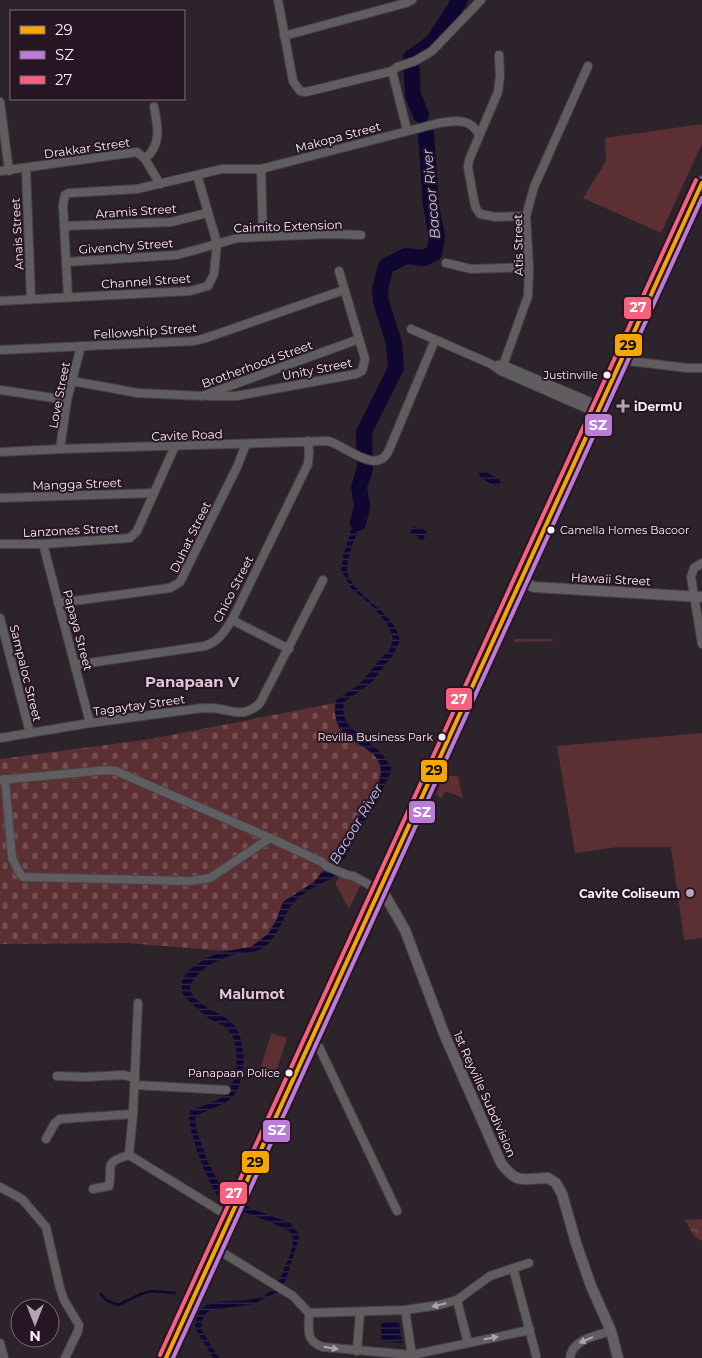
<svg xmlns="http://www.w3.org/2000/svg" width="702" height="1358" viewBox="0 0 702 1358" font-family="Montserrat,sans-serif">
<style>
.green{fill:#5c3032}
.forest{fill:url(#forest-crowns)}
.cemetery{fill:url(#cemetery-stones)}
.water{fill:url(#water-rules)}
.pier{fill:#2c232b}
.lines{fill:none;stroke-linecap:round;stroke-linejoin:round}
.stream{stroke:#100730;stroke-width:2.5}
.river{stroke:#100730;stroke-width:16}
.street-casing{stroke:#484047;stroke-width:10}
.secondary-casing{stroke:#484047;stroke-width:12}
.highway-casing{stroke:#484047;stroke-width:16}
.street{stroke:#605d61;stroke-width:8}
.secondary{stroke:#635f64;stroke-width:10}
.highway{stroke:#5f5a61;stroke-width:14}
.bus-1-casing{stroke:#261624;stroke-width:8}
.bus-2-casing{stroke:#261624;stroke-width:8}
.bus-3-casing{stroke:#261624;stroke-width:8}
.bus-1{stroke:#f7a600;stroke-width:4}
.bus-2{stroke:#bd7bd9;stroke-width:4}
.bus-3{stroke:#f8607d;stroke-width:4}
.oneway{fill:#ada5ac}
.bus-dot{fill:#faedf7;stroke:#261624;stroke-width:2}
.poi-dot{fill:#b2a6b0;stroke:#261624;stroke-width:2}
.labels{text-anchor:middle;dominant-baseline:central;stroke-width:4;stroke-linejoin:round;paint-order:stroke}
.bus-label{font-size:11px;fill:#faedf7;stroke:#261624;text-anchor:end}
.street-label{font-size:12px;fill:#faedf7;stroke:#261624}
.poi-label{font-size:12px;font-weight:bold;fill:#faedf7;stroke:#261624;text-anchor:start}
.water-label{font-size:14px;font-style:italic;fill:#c1c2f3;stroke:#261624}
.neighbourhood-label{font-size:14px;font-weight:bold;fill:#dec6da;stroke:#261624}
.quarter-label{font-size:15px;font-weight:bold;fill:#dec6da;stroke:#261624}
.line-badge{stroke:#261624;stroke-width:2}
.badge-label{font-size:14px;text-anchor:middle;font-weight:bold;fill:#fff}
.pale-badge-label{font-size:14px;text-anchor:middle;font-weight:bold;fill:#111}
</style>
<defs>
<pattern id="forest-crowns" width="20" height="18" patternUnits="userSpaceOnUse" patternTransform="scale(1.25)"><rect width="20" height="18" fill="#5c3032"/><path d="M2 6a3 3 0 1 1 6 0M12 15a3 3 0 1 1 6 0" fill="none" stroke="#744e50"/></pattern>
<pattern id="cemetery-stones" width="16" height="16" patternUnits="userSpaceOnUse" patternTransform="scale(1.25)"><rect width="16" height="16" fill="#5c3032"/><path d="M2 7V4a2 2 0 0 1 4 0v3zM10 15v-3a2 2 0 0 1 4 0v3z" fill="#744e50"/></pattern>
<pattern id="water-rules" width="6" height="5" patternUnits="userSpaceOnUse" patternTransform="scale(1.25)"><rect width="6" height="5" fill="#100730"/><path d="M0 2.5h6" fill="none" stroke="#342b4f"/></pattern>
</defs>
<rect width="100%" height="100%" fill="#2c232b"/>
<g class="green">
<path d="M702,124V144L661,233L583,198L606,161L605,138Z"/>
<path d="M514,639H553V641L514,642Z"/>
<path d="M702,733V938L684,940L671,847H617L575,853L557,746Z"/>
<path d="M444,776H458L463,798L445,791L442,798L438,796L436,793Z"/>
<path d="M341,875L361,884L349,909L335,883Z"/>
<path d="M271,1033L287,1038L276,1072L261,1067Z"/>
</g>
<path class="forest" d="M702,1219V1241L694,1236L685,1220Z"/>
<path class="cemetery" d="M335,703C335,711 335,719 338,726C351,751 392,747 378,784L335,856L326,868L314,882L283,902L276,921L268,934L251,947L227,951L127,943L0,944V759L151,739Z"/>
<g class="water">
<path d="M480,471H484L499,479L500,484L495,486L481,478L479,475Z"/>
<path d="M360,503L366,504C363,522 345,557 347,571C350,595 396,611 400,641L393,655L371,683L344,702C338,726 365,738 379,751C384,755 387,761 391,767L390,774L382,792L333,878C318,885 297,894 289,909C281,923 277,938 263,948C256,953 245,953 237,954C219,958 198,969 190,986C189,1004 224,1013 234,1025C247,1041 246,1079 234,1095C224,1108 206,1108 195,1118L197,1132L208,1162L225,1194L252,1209L290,1223L300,1235L286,1280L279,1291L254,1304L211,1310L207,1312L202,1320L201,1329L219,1358H213L195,1328C197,1286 242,1311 268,1293C277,1286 282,1275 286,1264C289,1256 295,1244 292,1235C289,1226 240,1212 228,1205C227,1205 222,1202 221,1201C211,1191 182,1121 191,1110C201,1106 214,1103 223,1097C238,1087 241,1046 230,1032C225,1025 217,1023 210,1019C201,1013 192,1004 184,996L182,992V981L188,971L208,957L221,952L251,947L268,934L276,921L283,902L314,882L335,856L378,784C395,739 325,750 336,700L360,684L380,659L389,651L393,640L390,629L381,616L373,607L352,589L341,570L344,552Z"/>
<path d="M413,526L427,531L423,541L418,539L419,537L410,533Z"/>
<path d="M381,1321H399L402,1343L381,1341Z"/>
</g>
<path class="pier" d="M333,856L345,861L336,875L323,869Z"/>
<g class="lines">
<path class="stream" d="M101,1294L106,1300L118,1305L141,1294L152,1291L175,1293"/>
<g class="river">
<path d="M421,115L413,95L411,58L433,42L460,0"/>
<path d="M358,523L362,507L359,487L365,469L364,432L396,368L394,343L381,302L380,289L386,266L406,256L424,258L434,253L437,237L431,205L426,134"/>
</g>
<defs>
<g id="street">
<path d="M278,0L293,81L300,91L306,92L392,71L397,67L415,61L432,51L481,0"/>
<path d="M284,36L406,3L412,0"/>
<path d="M499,55L500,76L498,92L469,160L468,167L474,201L476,208L480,214L496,217L526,216"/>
<path d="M392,71L407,130"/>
<path d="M0,102L9,171"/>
<path d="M145,159C162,144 158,127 154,107"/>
<path d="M26,168L31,299"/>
<path d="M261,169L263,236"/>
<path d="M0,171L137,152L145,159L160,184"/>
<path d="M64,226L171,222L207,213"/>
<path d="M66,262L177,255L238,238L328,234L361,235"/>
<path d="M446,263L471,269L529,267"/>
<path d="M68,297L63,205L65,195L69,193L137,189L222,169H261L439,123C455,121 471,117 479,135"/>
<path d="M0,301L190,291L208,286L214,274L217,243L197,175"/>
<path d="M411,329L491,364L501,371L597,413"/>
<path d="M0,350L194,341L206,338L344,290"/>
<path d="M621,360L687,368H702"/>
<path d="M498,365H503L600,406"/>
<path d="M501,371L528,296L529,267L526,216L534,187L588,66"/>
<path d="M72,381L138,393L202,396L359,339"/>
<path d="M0,390L67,400"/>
<path d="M208,396H236L356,374L362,371L365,359L339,271"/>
<path d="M60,449L67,400L81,346"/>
<path d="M0,452L60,449L328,441C345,445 377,477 389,450L435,340"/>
<path d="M0,498L154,493"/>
<path d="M0,544H43L130,538L137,531L175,446"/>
<path d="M43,544L90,723"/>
<path d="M702,563L694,568L691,577L702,644"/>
<path d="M58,603L170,588L180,582L237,467L246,444"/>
<path d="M0,618L30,733"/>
<path d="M232,620L289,649"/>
<path d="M75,665L205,646C219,641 224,632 232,620L308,464L309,453L308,441"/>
<path d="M0,738L90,723L195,709C200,708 206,708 211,708C232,709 242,720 260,703L323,580"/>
<path d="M5,779L12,858L19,872L23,877L190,881L210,878L270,838"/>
<path d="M0,780L107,770L116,771L270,838L322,862L326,866L347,875L353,876L379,890"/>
<path d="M310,1043L319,1047L397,1211"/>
<path d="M57,1076L85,1077L123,1075L135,1078"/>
<path d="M135,1085L226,1090"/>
<path d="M46,1139L55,1123L60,1119L133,1114"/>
<path d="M129,1155L133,1114L138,1003"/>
<path d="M0,1187L22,1199L46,1227L60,1288L64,1300L79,1325L78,1331L65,1358"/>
<path d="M93,1189L109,1186C113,1164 103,1163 129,1155L230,1217"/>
<path d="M215,1248L293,1296L309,1313C309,1330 305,1341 323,1347L412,1355L530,1330"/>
<path d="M513,1268L536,1355"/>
<path d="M457,1300L468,1343"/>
<path d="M405,1310L412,1355"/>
<path d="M309,1313L405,1310L439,1305L457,1300L490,1276L529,1263"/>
<path d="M0,1343L4,1358"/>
<path d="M357,1351L360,1312"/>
<path d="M570,1358C572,1339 596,1336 611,1331"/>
</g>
<g id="secondary">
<path d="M521,581L534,587L702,597"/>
<path d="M379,890L386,897L405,930L445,1036L501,1163C518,1186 524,1178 548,1178L556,1183L562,1194L576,1243L591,1286L611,1331L618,1358"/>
</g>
<path id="highway" d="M166,1358L305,1056L379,890L702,183"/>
</defs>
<use href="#street" class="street-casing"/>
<use href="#secondary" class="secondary-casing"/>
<use href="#highway" class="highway-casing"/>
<use href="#street" class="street"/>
<use href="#secondary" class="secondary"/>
<use href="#highway" class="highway"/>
<defs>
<path id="bus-1" d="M166,1358L702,183"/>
<path id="bus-2" d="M173,1358L702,198"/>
<path id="bus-3" d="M160,1355L696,180"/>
</defs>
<use href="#bus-1" class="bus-1-casing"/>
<use href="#bus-2" class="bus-2-casing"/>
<use href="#bus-3" class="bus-3-casing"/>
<use href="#bus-1" class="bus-1"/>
<use href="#bus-2" class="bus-2"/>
<use href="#bus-3" class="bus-3"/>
</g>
<defs><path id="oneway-solid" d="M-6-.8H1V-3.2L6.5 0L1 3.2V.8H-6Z" transform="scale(1.25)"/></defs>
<g class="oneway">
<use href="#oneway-solid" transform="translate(439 1305) rotate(167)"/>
<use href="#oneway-solid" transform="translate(491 1338) rotate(-12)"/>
<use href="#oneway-solid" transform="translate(586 1340) rotate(157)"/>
<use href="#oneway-solid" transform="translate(331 1348) rotate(9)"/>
</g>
<g class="bus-dot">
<circle cx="607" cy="375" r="4.5"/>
<circle cx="551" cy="530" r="4.5"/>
<circle cx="442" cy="737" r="4.5"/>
<circle cx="289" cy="1073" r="4.5"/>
</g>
<g class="poi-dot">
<path d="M620.5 398.5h5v5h5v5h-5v5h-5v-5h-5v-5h5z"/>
<circle cx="690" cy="893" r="5"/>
</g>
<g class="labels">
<g class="bus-label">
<text x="598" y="375">Justinville</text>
<text x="560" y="530" text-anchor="start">Camella Homes Bacoor</text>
<text x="433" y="737">Revilla Business Park</text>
<text x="280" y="1073">Panapaan Police</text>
</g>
<g class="street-label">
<text transform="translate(338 137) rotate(-15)">Makopa Street</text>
<text transform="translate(87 148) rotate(-8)">Drakkar Street</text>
<text transform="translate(136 211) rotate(-4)">Aramis Street</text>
<text transform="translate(288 226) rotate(-2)">Caimito Extension</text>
<text transform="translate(17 234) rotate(-93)">Anais Street</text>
<text transform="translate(518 245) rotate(-91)">Atis Street</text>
<text transform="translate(126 246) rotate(-4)">Givenchy Street</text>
<text transform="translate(146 281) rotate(-4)">Channel Street</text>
<text transform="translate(145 331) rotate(-4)">Fellowship Street</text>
<text transform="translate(257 364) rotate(-20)">Brotherhood Street</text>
<text transform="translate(317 369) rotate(-11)">Unity Street</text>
<text transform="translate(59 395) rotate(-79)">Love Street</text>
<text transform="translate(187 435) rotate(-2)">Cavite Road</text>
<text transform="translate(77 484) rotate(-2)">Mangga Street</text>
<text transform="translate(71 530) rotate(-3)">Lanzones Street</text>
<text transform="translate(190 537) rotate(-64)">Duhat Street</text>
<text transform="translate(611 579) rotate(3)">Hawaii Street</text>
<text transform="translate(233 589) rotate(-63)">Chico Street</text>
<text transform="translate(78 630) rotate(75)">Papaya Street</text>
<text transform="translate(26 673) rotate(76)">Sampaloc Street</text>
<text transform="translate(139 705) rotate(-8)">Tagaytay Street</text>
<text transform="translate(485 1094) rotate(66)">1st Reyville Subdivision</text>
</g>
<g class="poi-label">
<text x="634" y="406">iDermU</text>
<text x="680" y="893" text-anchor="end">Cavite Coliseum</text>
</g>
<g class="water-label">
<text transform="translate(431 194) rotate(-95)">Bacoor River</text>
<text transform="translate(356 824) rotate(-59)">Bacoor River</text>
</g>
<g class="neighbourhood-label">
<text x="252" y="994">Malumot</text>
</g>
<g class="quarter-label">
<text x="192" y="681">Panapaan V</text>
</g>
</g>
<g class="line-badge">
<rect x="623" y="296" width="29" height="24" rx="5" fill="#f8607d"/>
<rect x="614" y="333" width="29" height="24" rx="5" fill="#f7a600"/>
<rect x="584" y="413" width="29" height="24" rx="5" fill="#bd7bd9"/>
<rect x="445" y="687" width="28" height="24" rx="5" fill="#f8607d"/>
<rect x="420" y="759" width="28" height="24" rx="5" fill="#f7a600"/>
<rect x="408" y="800" width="28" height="24" rx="5" fill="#bd7bd9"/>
<rect x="262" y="1119" width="29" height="24" rx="5" fill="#bd7bd9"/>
<rect x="241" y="1150" width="29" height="24" rx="5" fill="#f7a600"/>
<rect x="219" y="1181" width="29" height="24" rx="5" fill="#f8607d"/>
</g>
<g class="badge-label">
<text x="638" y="312">27</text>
<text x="598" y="430">SZ</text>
<text x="459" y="704">27</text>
<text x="422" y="817">SZ</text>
<text x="277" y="1135">SZ</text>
<text x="234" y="1198">27</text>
</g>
<g class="pale-badge-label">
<text x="628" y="350">29</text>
<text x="434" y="775">29</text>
<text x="255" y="1167">29</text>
</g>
<rect x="10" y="10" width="175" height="90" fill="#261624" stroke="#7b6c78"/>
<rect x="20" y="26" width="25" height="8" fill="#f7a600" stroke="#7b6c78"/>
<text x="55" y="35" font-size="15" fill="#faedf7">29</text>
<rect x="20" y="51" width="25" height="8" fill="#bd7bd9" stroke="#7b6c78"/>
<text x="55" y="60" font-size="15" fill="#faedf7">SZ</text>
<rect x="20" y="76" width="25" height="8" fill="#f8607d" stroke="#7b6c78"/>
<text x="55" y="85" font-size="15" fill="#faedf7">27</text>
<g transform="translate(35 1323) rotate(180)"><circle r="24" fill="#261624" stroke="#7b6c78"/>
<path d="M0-4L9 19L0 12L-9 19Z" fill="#b2a6b0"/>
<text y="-8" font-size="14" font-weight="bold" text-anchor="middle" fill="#faedf7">N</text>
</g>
</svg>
